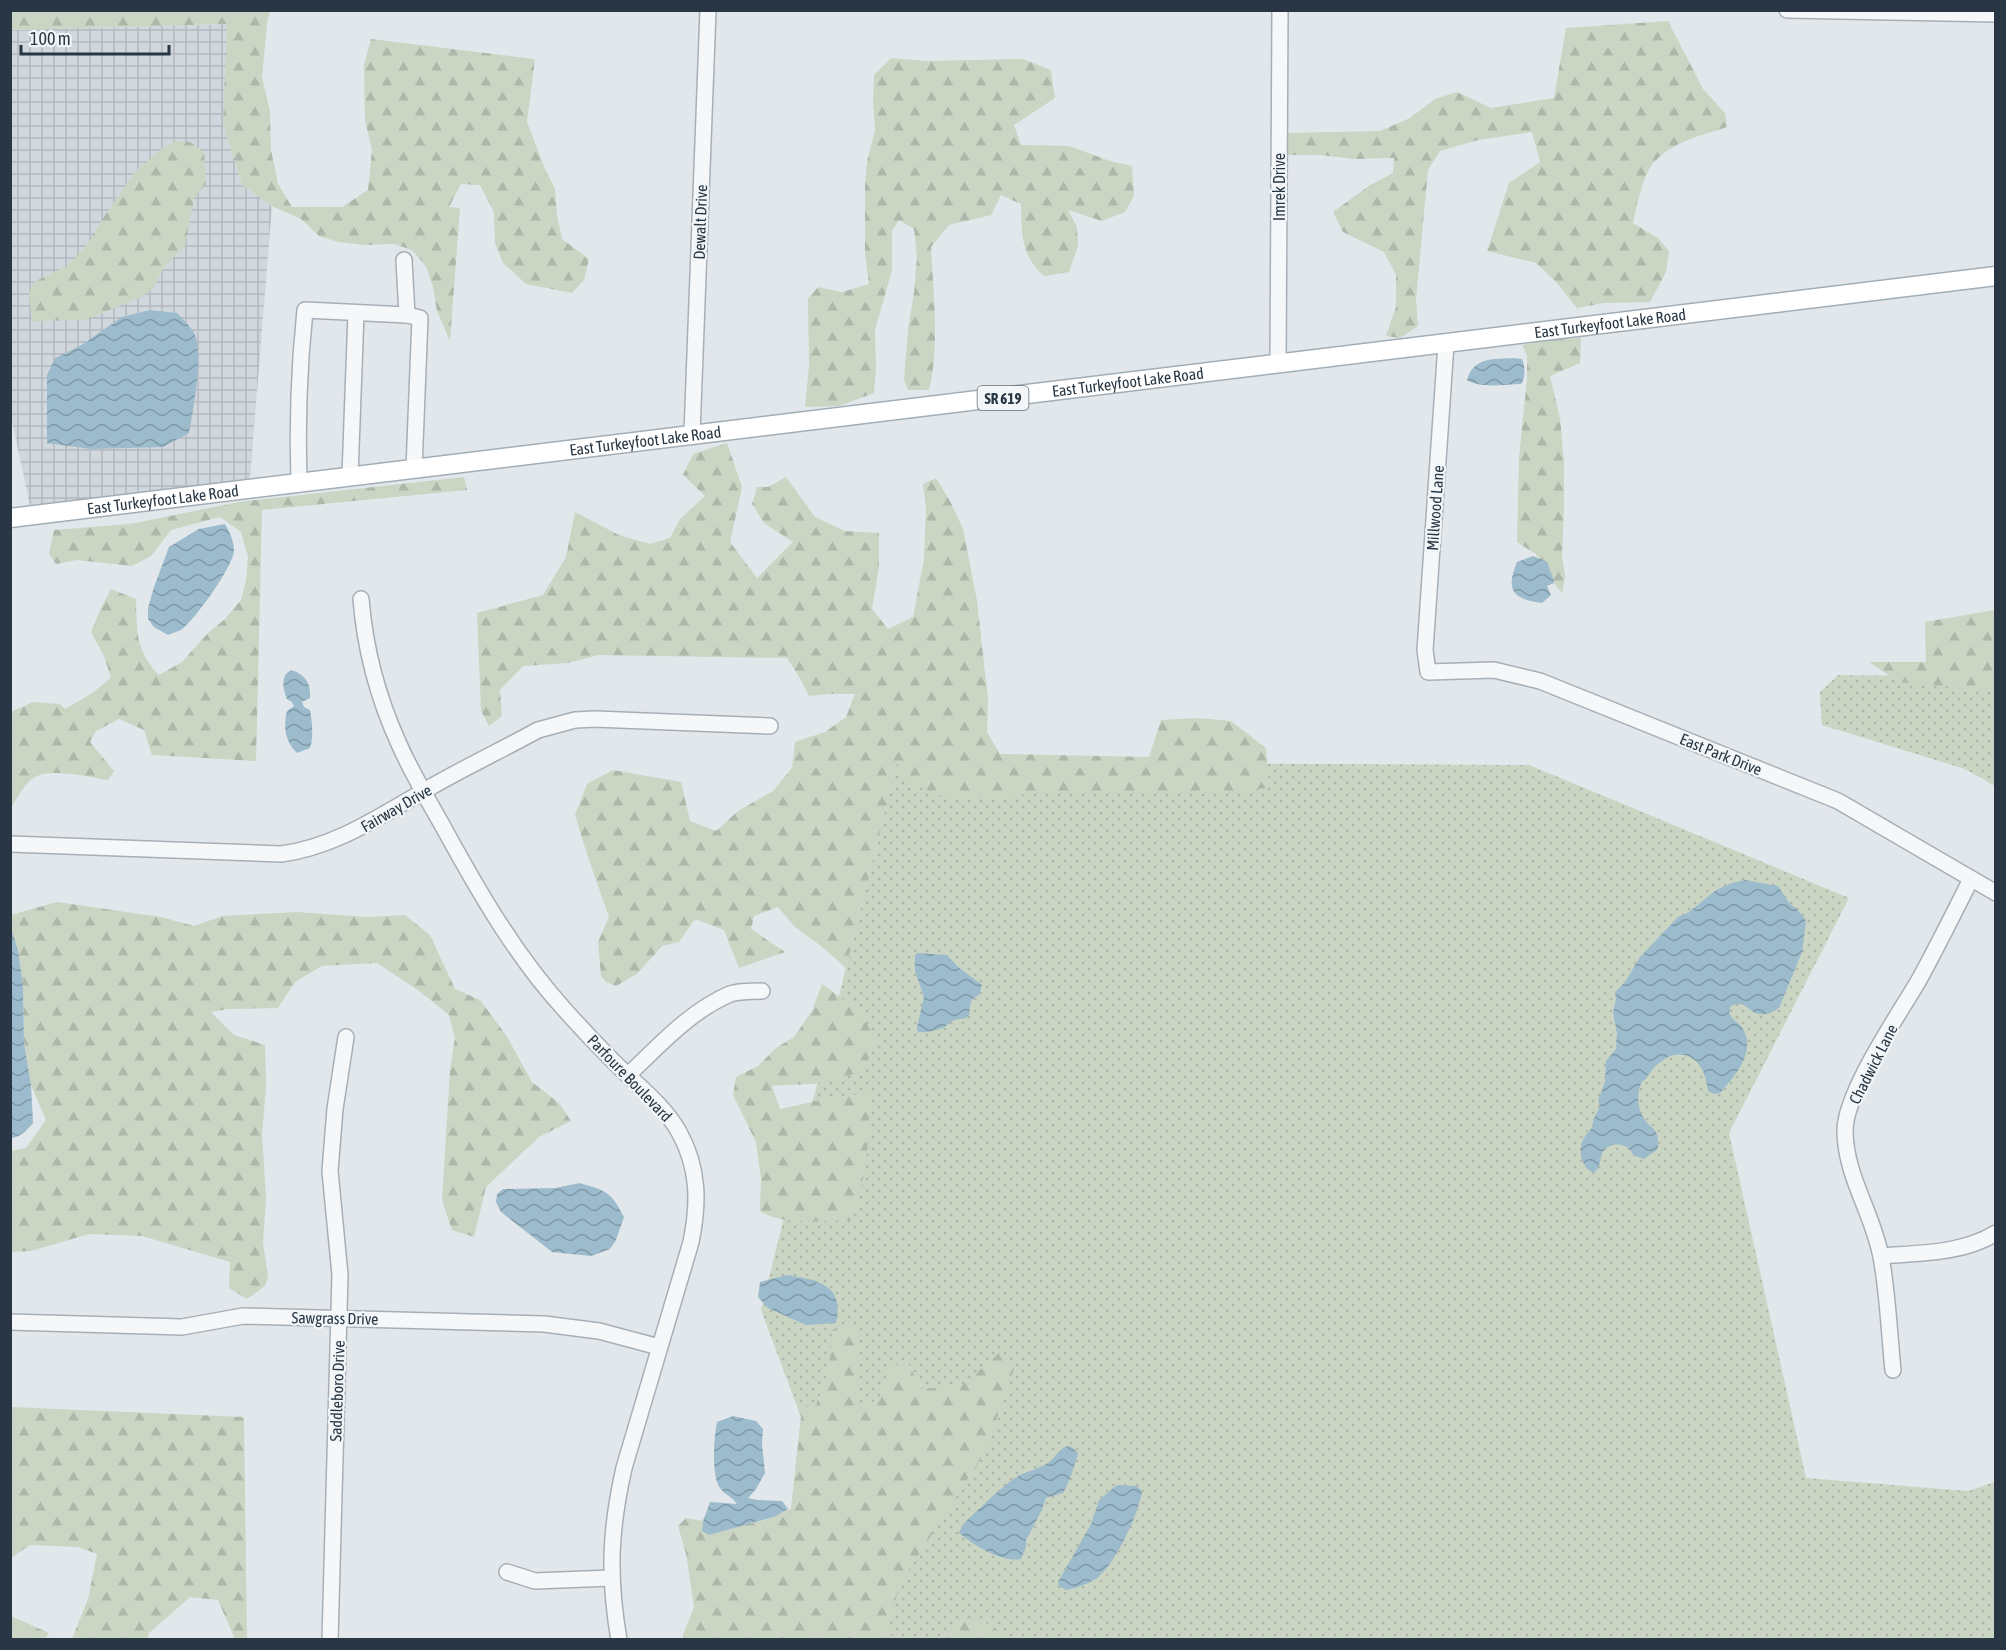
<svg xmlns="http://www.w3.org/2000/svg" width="2006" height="1650" viewBox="0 0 2006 1650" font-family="'Asap Condensed',sans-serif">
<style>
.industrial{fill:url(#industrial-grid)}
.grass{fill:url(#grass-dots)}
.forest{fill:url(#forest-firs)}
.water{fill:url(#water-waves)}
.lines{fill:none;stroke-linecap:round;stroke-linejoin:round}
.minor-casing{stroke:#a7afb6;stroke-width:18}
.major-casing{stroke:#a1aeb7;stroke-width:21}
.minor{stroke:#f5f7f9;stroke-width:15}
.major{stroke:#fff;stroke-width:18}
.labels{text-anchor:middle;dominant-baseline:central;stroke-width:4.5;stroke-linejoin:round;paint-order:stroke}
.shield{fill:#f2f6f8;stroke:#65707a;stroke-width:1.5}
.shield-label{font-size:15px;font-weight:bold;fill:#293744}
.street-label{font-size:16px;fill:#293744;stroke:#f2f6f8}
</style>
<defs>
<pattern id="industrial-grid" width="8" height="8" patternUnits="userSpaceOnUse" patternTransform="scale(1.5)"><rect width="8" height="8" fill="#d0d7dd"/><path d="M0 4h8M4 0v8" fill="none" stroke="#b3b9bf"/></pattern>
<pattern id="grass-dots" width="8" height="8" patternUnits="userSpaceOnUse" patternTransform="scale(1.5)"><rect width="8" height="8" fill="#cbd5c3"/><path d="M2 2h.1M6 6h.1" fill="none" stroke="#aeb7a9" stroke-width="1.8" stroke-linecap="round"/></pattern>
<pattern id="forest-firs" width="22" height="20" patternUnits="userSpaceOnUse" patternTransform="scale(1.5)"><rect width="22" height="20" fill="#cbd5c3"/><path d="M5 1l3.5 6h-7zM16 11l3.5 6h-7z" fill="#aeb7a9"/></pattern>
<pattern id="water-waves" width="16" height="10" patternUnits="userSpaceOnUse" patternTransform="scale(1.5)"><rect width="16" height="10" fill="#9cbbcc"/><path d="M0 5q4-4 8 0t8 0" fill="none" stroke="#7f99a7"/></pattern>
</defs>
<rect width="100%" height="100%" fill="#e2e7eb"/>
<path class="industrial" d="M228,24L223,124L242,185L272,206L250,479L30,506L11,416V30Z"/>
<g class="grass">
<path d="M1838,675L1995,677V786L1965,769L1822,725L1820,692Z"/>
<path d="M897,762L1529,765L1849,898L1729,1133L1806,1478L1968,1491L1995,1482V1639H777L801,1417L761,1310Z"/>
</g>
<g class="forest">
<path d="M11,10L270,11L267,23L262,77L270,112L271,150L278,184L292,207H342L368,190L372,150L365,120L364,65L371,39L535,59L527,122L545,169L555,189L557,215L562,239L589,259L584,280L572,293L526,284L503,263L495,243L494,212L480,185L461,184L449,207L460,208L450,341L437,311L433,287L426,266L412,250L394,244L365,245L338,242L319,236L301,219L272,206L242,185L223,124L227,24L11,30Z"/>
<path d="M1668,21L1703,89L1725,113L1727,127C1702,135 1675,141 1655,161C1643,173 1637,206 1633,223L1658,238L1669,251L1666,272L1650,302L1604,303L1577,308L1556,282L1536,263L1487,251L1509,183L1540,162L1532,132L1478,140L1440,151L1428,170L1416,300L1418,326L1400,338L1386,336L1396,307V275L1384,252L1343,232L1333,212L1370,185L1393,173L1394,158L1354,159L1320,155H1287V133L1380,131L1410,118L1435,99L1457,92L1491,108L1554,98L1566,28Z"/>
<path d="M891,58L926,61L1023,59L1051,70L1055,98L1014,125L1021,145L1069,146L1110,161L1132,166L1134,196L1125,212L1102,221L1068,210L1077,227L1078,246L1069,272L1044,276C1020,254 1022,234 1021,204L1001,195L991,215L949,225L931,247C933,292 940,346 929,390H908L904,379L908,330L914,292L917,257L914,229L899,220L892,231V270L875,330L876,368L874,393L839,406L805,407L809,366L808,299L818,287L842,292L869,284L865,254V187L867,162L875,130L873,101L874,75Z"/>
<path d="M176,141L190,142L204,152L206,184L194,198L185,246L164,267L153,289L141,297L86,320L32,321L29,293L34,282L68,265L88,244L101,221L135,172L162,148Z"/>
<path d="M1581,338L1580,363L1550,376L1560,418L1564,463V508L1562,557L1565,576L1562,593L1554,583L1536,554L1517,542L1519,457L1527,379V355L1522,345L1549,340Z"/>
<path d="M727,443L742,487L730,542L757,578L793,542L764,523L752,504L757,487H768L786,477L815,517L845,531L879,533V567L872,609L888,629L913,617L924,559L926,508L923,484L936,478L951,503L963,529L977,601L988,699L987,732L1000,754L1149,757L1161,720L1197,718L1231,721L1266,748L1269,788L1205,794L1056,792L984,798L936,795L906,780L897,763L846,968L821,946L795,927L778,907L754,916L751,929L785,952L739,968L724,930L695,919L679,942L662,946L637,974L616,986L606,982L601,976L598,942L609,917L587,854L575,815L587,784L613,770L681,782L690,821L716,831L738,811L773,791L792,768L795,742L825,732L846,717L855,694H828L809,696L801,680L787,658L598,655L568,663L523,666L500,690L502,716L489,726L481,711L477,613L543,595L566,557L575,512L619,535L650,544L670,538L680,519L705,496L683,475L693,454Z"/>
<path d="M464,477L467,490L262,510L256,761L152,755L144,730L119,719L96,731L90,742L114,771L108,780C88,777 51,767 33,778C26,782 15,801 11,809V712L33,702L60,704L65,709L91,694L111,678L104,656L91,632L101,608L111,589L136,599C137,632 135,650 159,675L182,662L208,633L225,619L241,600L246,581L248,557L241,532L220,517L171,530L151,556L132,566L77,560L56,564L49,554L54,530L130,524L239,502Z"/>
<path d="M1995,610V691L1899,682L1869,662H1926L1925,622Z"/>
<path d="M57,902L161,917L194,926L222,916L297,912L367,917L405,915L430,935L455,989L480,1000L506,1035L532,1082L559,1103L571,1121L539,1137L486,1187L474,1237L452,1230L442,1200L450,1070L455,1038L449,1015L418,990L377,963L322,966L295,982L278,1008L228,1009L211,1012L234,1035L265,1045L266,1087L262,1134L266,1198L263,1243L268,1276L265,1286L247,1299L229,1288L230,1262L142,1236L89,1234L31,1251L11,1252L10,1151L26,1148L46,1120L31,1085L24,1043L23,985L18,950L11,928V915Z"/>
<path d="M822,984L857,1009L876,1039C873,1047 870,1059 865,1065C841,1088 802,1083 772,1086L780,1109L840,1096L869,1094C870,1133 867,1185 850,1220C823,1221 783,1226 760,1211L761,1179L756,1142L733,1095L736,1077L758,1066L776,1048L794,1037L812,1011Z"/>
<path d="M851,1324L858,1335L856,1373L859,1408L879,1399L888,1371L906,1359L921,1389L963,1385L999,1353L1016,1363L985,1452L899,1585L889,1628L892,1639H684L683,1635L694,1607L686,1554L678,1526L686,1518L703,1521L702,1531C724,1528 744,1526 765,1520C774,1517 782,1510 791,1509L801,1417L797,1405L815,1408L829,1369L832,1330Z"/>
<path d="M11,1407L244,1417L247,1639H235L218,1600L190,1597L149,1633L147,1639H72L88,1599L97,1554L78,1547L30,1545L11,1558Z"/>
<path d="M11,1616L49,1633L45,1639H11Z"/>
<path d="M977,1618L995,1628L1006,1639H935L955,1623Z"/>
</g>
<g class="water">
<path d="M150,310L177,313C182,319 189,325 193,331C205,349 193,411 189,433L163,447L91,449L47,443V375L55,358L80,346L122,317Z"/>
<path d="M1514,358L1522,359C1525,366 1526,378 1521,384C1505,384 1481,389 1467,380C1473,357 1494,359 1514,358Z"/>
<path d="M225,524C229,531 234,541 234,550C234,566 194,621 181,630C177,632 172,633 168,635L154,627L148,619V608L154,587L169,547L199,529Z"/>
<path d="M1533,556L1547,562L1554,581V583L1547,586L1551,595L1542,603C1513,599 1505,591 1517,562Z"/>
<path d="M291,670C305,674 311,683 310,698L302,702L304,707L310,710C312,722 314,736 310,748L297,753C285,742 283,726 287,711L294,706L292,702L287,699C283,689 280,676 291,670Z"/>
<path d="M1745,880L1778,886L1790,904L1798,910L1806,921L1802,952L1779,1008C1774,1011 1766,1016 1759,1014C1748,1012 1745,999 1731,1006L1729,1012C1731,1019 1736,1021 1741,1026C1758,1050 1736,1075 1720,1093L1714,1094L1708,1091C1704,1049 1670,1042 1647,1077C1645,1080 1642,1081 1641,1084C1636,1094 1638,1112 1645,1120C1648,1125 1655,1129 1657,1134C1658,1138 1658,1144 1658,1149L1644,1159L1633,1155C1630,1144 1612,1140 1604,1150C1599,1157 1602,1166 1594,1173C1581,1167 1577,1151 1584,1138C1586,1134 1590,1131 1593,1126V1120L1600,1107L1598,1100L1605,1082L1606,1061L1616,1049L1617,1033L1613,1013L1616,999L1615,992L1625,982L1640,957L1678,917L1689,912L1716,890L1732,883Z"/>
<path d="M11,928L18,950L23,985L24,1043L31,1085L33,1123C27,1130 20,1138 10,1138Z"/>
<path d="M917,953L947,955L957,966L982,985L979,995C968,1000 971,1005 969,1015L966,1018L954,1020L943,1028L928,1032H918L917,1027L924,997L915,971V956Z"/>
<path d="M580,1183C606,1191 611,1191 624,1217L616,1240L610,1249L591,1256L552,1252L501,1212L496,1202L497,1194L503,1189L555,1188Z"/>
<path d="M787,1275C817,1280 845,1284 836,1323L806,1325L768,1308L758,1297L760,1282Z"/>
<path d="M733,1416L756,1421L763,1429L762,1444L765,1473L756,1489L748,1498L757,1500L782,1501L788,1509L774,1517L709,1535L702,1531L703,1521L710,1502L737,1504C731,1496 724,1494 720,1488C711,1476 714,1436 717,1422Z"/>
<path d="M1067,1446L1072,1447L1078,1453C1075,1465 1069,1483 1063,1493L1046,1498L1041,1512L1026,1540V1547L1021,1559C1001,1563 974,1545 959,1533L962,1526L966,1521C983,1506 1000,1487 1020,1475C1029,1471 1038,1469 1046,1464C1056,1459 1056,1451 1067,1446Z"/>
<path d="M1117,1485L1137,1486L1142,1491C1139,1514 1115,1564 1097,1578C1088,1584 1076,1588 1066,1590L1059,1586L1058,1582L1091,1524L1099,1500Z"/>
</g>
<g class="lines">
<defs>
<g id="minor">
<path d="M1787,10L1996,14"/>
<path d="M404,260L407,315"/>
<path d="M1446,344L1425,650L1428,672L1494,670L1540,681L1838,801L1996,893"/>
<path d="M1278,364L1280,10"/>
<path d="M692,434L708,10"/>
<path d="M350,476L356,313"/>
<path d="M299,484C297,426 299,367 305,310L407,315L420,318L414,469"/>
<path d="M361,599C365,649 378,698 399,744C412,774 430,803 446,832C480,894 516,956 564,1009C580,1027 597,1045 614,1062C636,1084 664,1105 679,1132C699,1168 699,1203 691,1242L624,1468C610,1530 608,1576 619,1640"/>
<path d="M10,844L281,854C335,847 378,817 424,791C461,769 500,751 538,730L575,720L595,719L770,726"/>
<path d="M628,1075C659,1046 690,1011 730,994C739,991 752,991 762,991"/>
<path d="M1881,1256C1919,1253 1962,1254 1996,1233"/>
<path d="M10,1322L182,1327L243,1316L544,1324L599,1331L659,1347"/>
<path d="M1893,1370C1889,1332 1888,1294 1881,1257C1873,1213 1845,1176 1845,1130C1846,1091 1898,1016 1919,980C1937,947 1954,913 1971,879"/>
<path d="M507,1572L535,1581L611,1578"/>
<path d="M330,1640L340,1275L330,1171L335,1109L346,1037"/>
</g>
<g id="major">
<path id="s1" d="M10,518L1996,276"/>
</g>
</defs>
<use href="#minor" class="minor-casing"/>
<use href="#major" class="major-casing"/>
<use href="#minor" class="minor"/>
<use href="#major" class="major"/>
</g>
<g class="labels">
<rect class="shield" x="977.5" y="386" width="51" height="24" rx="4.5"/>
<g class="shield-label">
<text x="1003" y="398">SR 619</text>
</g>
<g class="street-label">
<text transform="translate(1279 187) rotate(-90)">Imrek Drive</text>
<text transform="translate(700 222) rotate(-88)">Dewalt Drive</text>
<text stroke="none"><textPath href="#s1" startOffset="1612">East Turkeyfoot Lake Road</textPath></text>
<text stroke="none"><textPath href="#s1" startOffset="1126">East Turkeyfoot Lake Road</textPath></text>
<text stroke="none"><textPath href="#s1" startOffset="640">East Turkeyfoot Lake Road</textPath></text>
<text stroke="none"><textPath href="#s1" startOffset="154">East Turkeyfoot Lake Road</textPath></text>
<text transform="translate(1435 508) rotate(-86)">Millwood Lane</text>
<text transform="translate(1721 754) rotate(22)">East Park Drive</text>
<text transform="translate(396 808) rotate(-30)">Fairway Drive</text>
<text transform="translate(1873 1064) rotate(-63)">Chadwick Lane</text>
<text transform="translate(630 1078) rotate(46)">Parfoure Boulevard</text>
<text transform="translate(335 1318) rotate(1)">Sawgrass Drive</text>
<text transform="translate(337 1391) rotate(-88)">Saddleboro Drive</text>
</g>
</g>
<rect width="2006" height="1650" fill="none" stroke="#293744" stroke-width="24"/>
<path d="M21 45v9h148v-9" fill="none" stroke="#293744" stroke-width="3"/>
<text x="30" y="45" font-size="18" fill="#293744" stroke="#f2f6f8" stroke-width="4.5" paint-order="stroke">100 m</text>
</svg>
